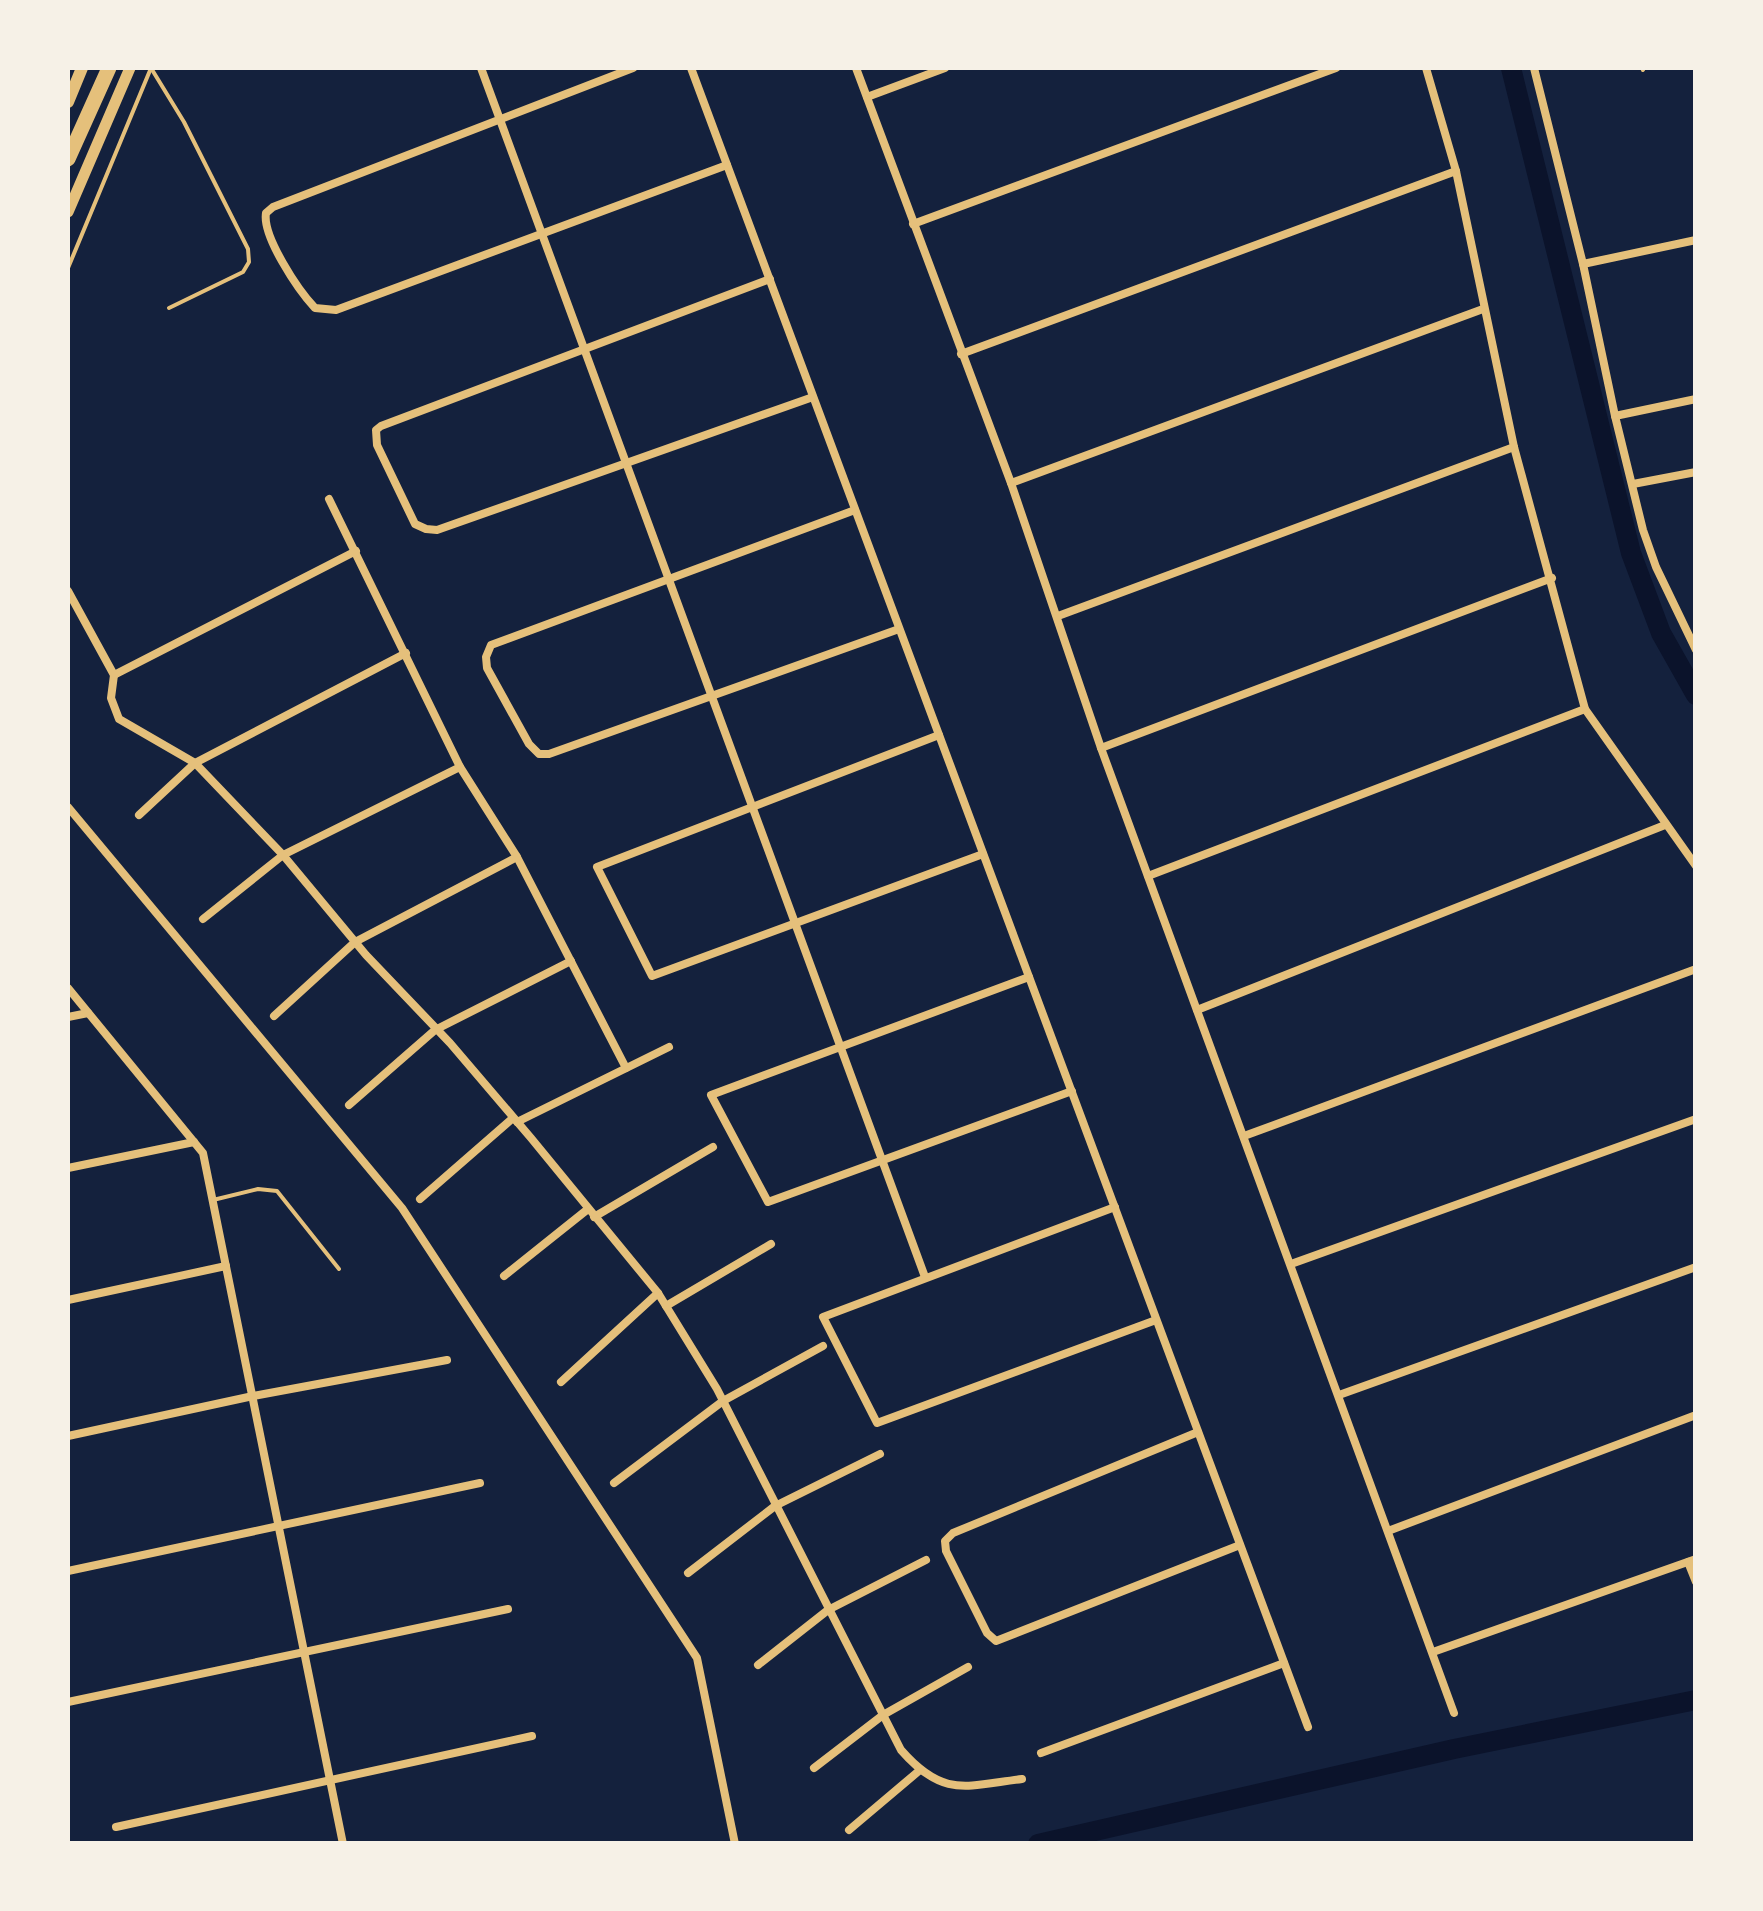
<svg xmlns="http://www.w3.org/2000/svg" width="1763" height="1911" viewBox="0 0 1763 1911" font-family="Raleway,sans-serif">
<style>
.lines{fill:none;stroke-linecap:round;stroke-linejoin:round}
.canal{stroke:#0b132b;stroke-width:20}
.service{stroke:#e5c07b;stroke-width:4}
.minor{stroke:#e5c07b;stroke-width:8}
.secondary{stroke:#e5c07b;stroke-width:11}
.trunk{stroke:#e5c07b;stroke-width:12}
.motorway{stroke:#e5c07b;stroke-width:15}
</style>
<rect width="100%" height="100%" fill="#14213d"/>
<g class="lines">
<g class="canal">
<path d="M1511,68L1631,553L1661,633L1696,695"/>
<path d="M1038,1844L1454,1749L1696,1700"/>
</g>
<g class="service">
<path d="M151,68L184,122L248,249L249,262L243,272L169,308"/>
<path d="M1642,68L1643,70"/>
<path d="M68,268L151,68"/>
<path d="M213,1200L258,1189L277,1191L339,1269"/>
</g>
<g class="minor">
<path d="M481,68L925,1277"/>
<path d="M633,68L273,207L266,213C262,236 298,290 315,308L336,310L727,165"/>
<path d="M691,68L1308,1727"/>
<path d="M856,68L1011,483L1101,748L1454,1713"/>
<path d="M1426,68L1456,171L1514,447L1585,709L1696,866"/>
<path d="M1534,68L1583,264L1615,416L1643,530L1656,567L1696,650"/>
<path d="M867,97L945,68"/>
<path d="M913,224L1336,68"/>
<path d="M1583,264L1696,240"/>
<path d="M770,279L381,426L376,430L377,445L415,524L426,529L437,530L813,397"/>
<path d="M961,354L1456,171"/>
<path d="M1615,416L1696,399"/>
<path d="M1011,483L1483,309"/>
<path d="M1633,484L1696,472"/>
<path d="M329,499L460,767L517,857L626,1068"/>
<path d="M855,510L491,645L486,657L487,668L529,744L539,754H549L899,629"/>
<path d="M68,591L114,675L111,698L119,719L195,763L283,855L366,955L450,1043L531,1138L658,1293L717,1389L901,1750C943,1798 965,1786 1022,1779"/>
<path d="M1058,616L1514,447"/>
<path d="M114,675L356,551"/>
<path d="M939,735L597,867L652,976L983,854"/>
<path d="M1101,748L1552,578"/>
<path d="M68,807L402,1208L697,1658L735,1844"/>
<path d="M139,815L195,763L406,653"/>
<path d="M1148,876L1585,709"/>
<path d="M203,919L283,855L460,767"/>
<path d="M1029,977L711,1095L768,1202L1072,1091"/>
<path d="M68,988L203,1153L343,1844"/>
<path d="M1197,1010L1665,825"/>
<path d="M274,1016L355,942L517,857"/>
<path d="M68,1017L88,1013"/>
<path d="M349,1105L435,1030L571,961"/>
<path d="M517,1122L669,1047"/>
<path d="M1244,1136L1696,969"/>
<path d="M68,1168L194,1142"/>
<path d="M420,1199L513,1118"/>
<path d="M1115,1207L823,1317L877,1423L1156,1320"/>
<path d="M594,1217L713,1147"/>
<path d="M1291,1264L1696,1119"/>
<path d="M504,1276L588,1209"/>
<path d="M68,1300L226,1266"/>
<path d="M666,1306L771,1244"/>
<path d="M561,1382L658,1293"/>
<path d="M1339,1395L1696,1267"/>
<path d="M1198,1432L953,1533L945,1541L946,1551L987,1633L996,1641L1240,1545"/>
<path d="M68,1436L253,1396L447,1360"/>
<path d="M614,1483L723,1401L823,1346"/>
<path d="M1388,1531L1696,1415"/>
<path d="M1688,1562L1696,1582"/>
<path d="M68,1571L480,1483"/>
<path d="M688,1573L775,1506L880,1454"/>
<path d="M1433,1652L1696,1559"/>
<path d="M758,1665L828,1610L926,1560"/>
<path d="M68,1702L508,1609"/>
<path d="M1041,1753L1284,1663"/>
<path d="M814,1768L883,1715L968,1667"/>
<path d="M116,1827L532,1736"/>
<path d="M849,1830L920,1770"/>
</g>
<path class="secondary" d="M68,212L130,68"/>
<path class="trunk" d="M68,102L82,68"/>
<path class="motorway" d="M68,159L109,68"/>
</g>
<rect width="1763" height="1911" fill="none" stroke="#f6f1e7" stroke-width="140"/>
</svg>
